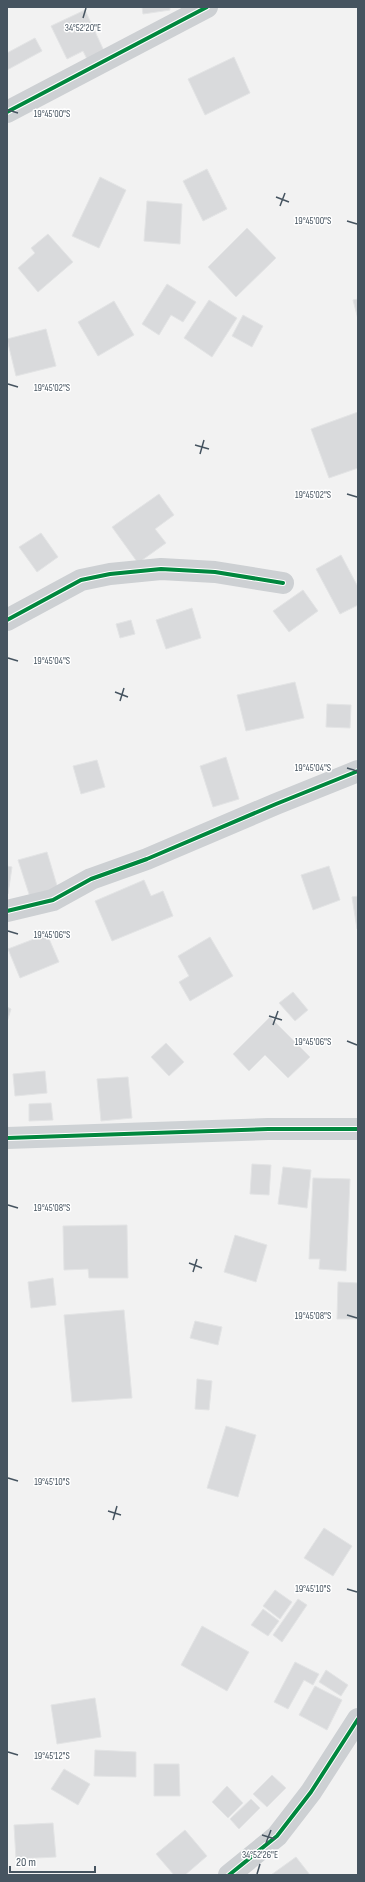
<svg xmlns="http://www.w3.org/2000/svg" width="365" height="1882" viewBox="0 0 365 1882" font-family="'Sofia Sans Condensed',sans-serif">
<style>
.building{fill:#d9dadc;stroke:#e3e4e5}
.lines{fill:none;stroke-linecap:round;stroke-linejoin:round}
.street{stroke:#cdd0d3;stroke-width:22}
.secondary{stroke:#ced2d5;stroke-width:22}
.cycleway-casing{stroke:#fff;stroke-width:6}
.cycleway{stroke:#00873e;stroke-width:4}
.ticks{fill:none;stroke:#465460;stroke-width:1.5}
.ticks-label{font-size:10px;text-anchor:middle;fill:#465460;stroke:#fff;stroke-width:3;stroke-linejoin:round;paint-order:stroke}
</style>
<rect width="100%" height="100%" fill="#f2f2f2"/>
<g class="building">
<path d="M142,7H170V10L143,14Z"/>
<path d="M85,10L104,51L87,59L83,51L67,59L51,26Z"/>
<path d="M35,38L42,51L7,70V53Z"/>
<path d="M234,57L250,93L205,115L188,79Z"/>
<path d="M207,169L227,209L203,221L183,181Z"/>
<path d="M100,177L126,190L99,248L72,236Z"/>
<path d="M147,201L182,204L180,244L144,241Z"/>
<path d="M247,228L276,258L236,297L208,267Z"/>
<path d="M48,234L73,262L38,292L18,268L35,253L31,248Z"/>
<path d="M167,284L196,302L183,322L171,315L159,335L142,324Z"/>
<path d="M358,299V319L353,300Z"/>
<path d="M209,300L237,318L212,357L184,338Z"/>
<path d="M114,301L134,335L98,356L78,322Z"/>
<path d="M243,315L263,326L252,347L232,336Z"/>
<path d="M46,329L56,366L16,376L7,339Z"/>
<path d="M358,412V468L329,478L311,429Z"/>
<path d="M159,494L174,515L155,529L166,543L138,563L112,527Z"/>
<path d="M41,533L58,557L37,572L19,547Z"/>
<path d="M341,555L358,587V605L340,614L316,569Z"/>
<path d="M303,590L318,611L289,632L273,611Z"/>
<path d="M192,608L201,638L166,649L156,620Z"/>
<path d="M131,620L135,634L120,638L116,624Z"/>
<path d="M295,682L304,718L246,731L237,695Z"/>
<path d="M327,704L351,705L350,728L326,727Z"/>
<path d="M226,757L239,799L213,807L200,766Z"/>
<path d="M97,760L105,787L81,794L73,766Z"/>
<path d="M47,852L58,889L30,897L18,860Z"/>
<path d="M7,866L12,867L8,894H7Z"/>
<path d="M329,866L340,900L313,910L301,875Z"/>
<path d="M144,880L151,896L163,891L173,916L112,941L95,901Z"/>
<path d="M358,896V929H357L352,897Z"/>
<path d="M47,934L59,962L20,978L8,949Z"/>
<path d="M210,937L233,976L190,1001L179,982L189,976L178,956Z"/>
<path d="M293,992L308,1010L295,1021L279,1003Z"/>
<path d="M7,1007L11,1009L7,1022Z"/>
<path d="M270,1017L310,1057L288,1078L265,1055L249,1071L233,1054Z"/>
<path d="M166,1043L184,1062L169,1076L151,1057Z"/>
<path d="M45,1071L47,1093L15,1096L13,1074Z"/>
<path d="M128,1077L132,1118L101,1121L97,1079Z"/>
<path d="M51,1103L53,1120L29,1121V1104Z"/>
<path d="M252,1164L271,1165L269,1195L250,1194Z"/>
<path d="M283,1167L311,1170L307,1208L278,1204Z"/>
<path d="M313,1178L350,1179L346,1271L319,1269L320,1259H309Z"/>
<path d="M127,1225L128,1278H89L88,1269L64,1270L63,1226Z"/>
<path d="M235,1235L267,1245L256,1282L224,1272Z"/>
<path d="M53,1278L56,1305L31,1308L28,1282Z"/>
<path d="M338,1282L358,1283V1319H337Z"/>
<path d="M124,1310L132,1398L72,1402L64,1315Z"/>
<path d="M195,1321L222,1327L218,1345L190,1338Z"/>
<path d="M197,1379L212,1381L209,1410L195,1409Z"/>
<path d="M226,1426L256,1435L238,1497L207,1488Z"/>
<path d="M324,1528L352,1546L333,1576L304,1558Z"/>
<path d="M275,1590L292,1602L280,1619L263,1606Z"/>
<path d="M298,1599L307,1605L282,1642L273,1635Z"/>
<path d="M263,1609L279,1621L268,1636L251,1625Z"/>
<path d="M202,1626L249,1652L227,1691L181,1665Z"/>
<path d="M295,1662L319,1674L313,1685L304,1680L288,1709L274,1702Z"/>
<path d="M326,1670L348,1685L341,1696L319,1682Z"/>
<path d="M315,1686L342,1700L327,1730L299,1715Z"/>
<path d="M95,1698L101,1737L57,1744L51,1705Z"/>
<path d="M95,1750L136,1752V1777L94,1776Z"/>
<path d="M154,1764H179L180,1796H154Z"/>
<path d="M64,1769L90,1784L78,1805L51,1789Z"/>
<path d="M272,1775L286,1788L267,1807L253,1794Z"/>
<path d="M227,1786L243,1803L228,1818L212,1802Z"/>
<path d="M251,1799L260,1808L239,1829L230,1819Z"/>
<path d="M53,1823L56,1857L16,1859L14,1825Z"/>
<path d="M185,1830L207,1856L185,1875H174L156,1854Z"/>
<path d="M296,1857L310,1875H271Z"/>
</g>
<g class="lines">
<g class="street">
<path d="M7,112L207,7"/>
<path d="M7,620L81,580L110,574L161,569L215,572L283,583"/>
<path d="M7,911L53,900L91,879L147,859L276,804L358,771"/>
<path d="M229,1875L277,1836L311,1792L358,1719"/>
</g>
<path class="secondary" d="M7,1138L268,1129H358"/>
<defs>
<g id="cycleway">
<path d="M7,112L207,7"/>
<path d="M7,620L81,580L110,574L161,569L215,572L283,583"/>
<path d="M7,911L53,900L91,879L147,859L276,804L358,771"/>
<path d="M7,1138L268,1129H358"/>
<path d="M229,1875L277,1836L311,1792L358,1719"/>
</g>
</defs>
<use href="#cycleway" class="cycleway-casing"/>
<use href="#cycleway" class="cycleway"/>
</g>
<path class="ticks" d="M83,18L86,8M8,110L18,113M276,197L289,202M280,206L285,193M347,221L357,224M8,384L18,387M195,445L209,449M200,454L204,440M347,494L357,497M8,658L18,661M115,692L128,697M120,701L124,688M347,768L357,771M8,931L18,934M269,1016L282,1020M273,1025L278,1011M347,1041L357,1045M8,1205L18,1208M189,1263L202,1268M193,1272L197,1259M347,1315L357,1318M8,1478L18,1481M108,1511L121,1515M113,1520L117,1506M347,1589L357,1592M8,1752L18,1755M262,1835L275,1839M266,1843L271,1830M257,1874L260,1864"/>
<g class="ticks-label">
<text x="83" y="31">34°52'20"E</text>
<text x="52" y="117">19°45'00"S</text>
<text x="313" y="224">19°45'00"S</text>
<text x="52" y="391">19°45'02"S</text>
<text x="313" y="498">19°45'02"S</text>
<text x="52" y="664">19°45'04"S</text>
<text x="313" y="771">19°45'04"S</text>
<text x="52" y="938">19°45'06"S</text>
<text x="313" y="1045">19°45'06"S</text>
<text x="52" y="1211">19°45'08"S</text>
<text x="313" y="1319">19°45'08"S</text>
<text x="52" y="1485">19°45'10"S</text>
<text x="313" y="1592">19°45'10"S</text>
<text x="52" y="1759">19°45'12"S</text>
<text x="260" y="1858">34°52'26"E</text>
</g>
<rect width="365" height="1882" fill="none" stroke="#465460" stroke-width="16"/>
<path d="M10 1866v6h85v-6" fill="none" stroke="#465460" stroke-width="2"/>
<text x="16" y="1866" font-size="12" fill="#465460" stroke="#ffffff" stroke-width="3" paint-order="stroke">20 m</text>
</svg>
